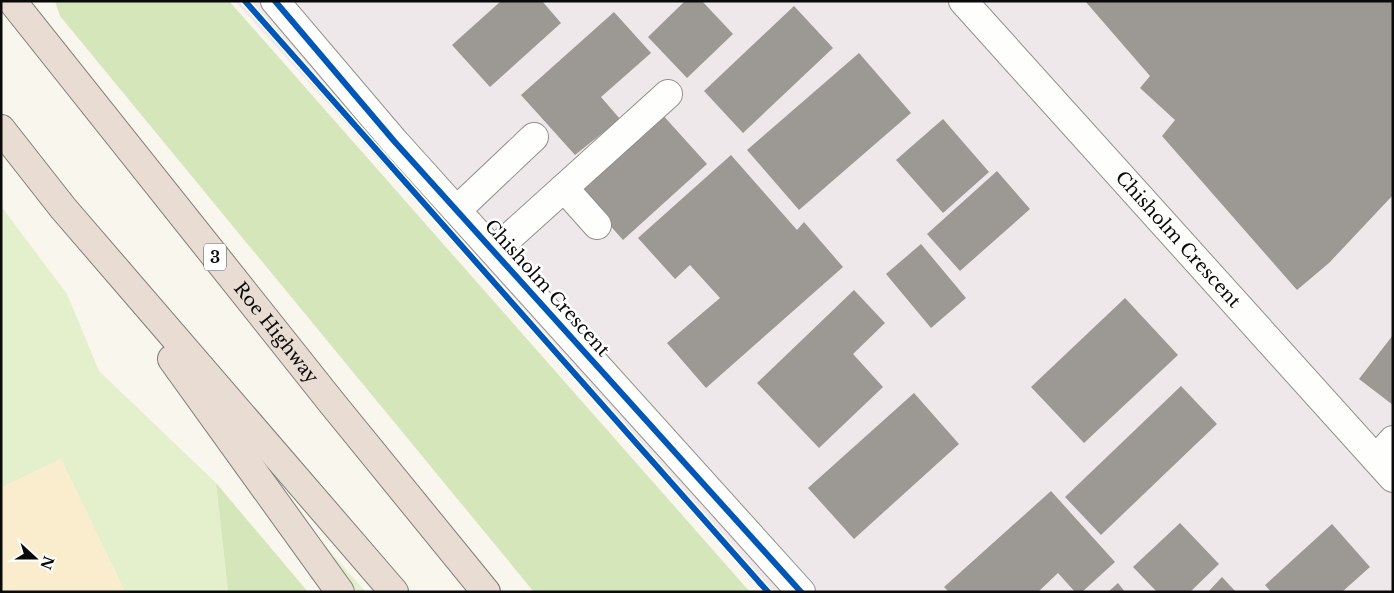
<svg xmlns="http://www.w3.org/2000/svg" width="1394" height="593" viewBox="0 0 1394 593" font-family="'Libre Baskerville',serif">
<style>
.industrial{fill:#efe8eb}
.green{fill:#e4efcc}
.forest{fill:#d4e6ba}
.sand{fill:#faedcd}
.building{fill:#9c9893}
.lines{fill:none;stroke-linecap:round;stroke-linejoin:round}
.minor-casing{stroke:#92908c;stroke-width:30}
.highway-casing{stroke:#7f7e7a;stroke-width:30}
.minor{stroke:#fefefc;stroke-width:28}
.highway{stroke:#e9dcd3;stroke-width:28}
.cycleway-casing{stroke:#fff;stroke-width:9}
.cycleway{stroke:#0057b8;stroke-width:6}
.labels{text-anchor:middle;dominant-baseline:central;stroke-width:5;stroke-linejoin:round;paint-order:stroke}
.shield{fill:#fff;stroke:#545454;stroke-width:1}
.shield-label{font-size:16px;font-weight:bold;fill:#0a0a0a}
.street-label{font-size:18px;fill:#0a0a0a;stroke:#fff}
</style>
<rect width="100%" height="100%" fill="#f9f6ed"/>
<path class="industrial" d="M235,1H1393V592H770Z"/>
<g class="green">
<path d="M1,206L67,294L99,371L216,483L228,592H125L61,459L1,488Z"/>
<path d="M318,538L366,592H357Z"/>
</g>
<g class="forest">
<path d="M55,1H229L750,592H534L60,16Z"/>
<path d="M216,483L308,592H228Z"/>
</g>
<path class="sand" d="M61,459L125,592H1V488Z"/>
<g class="building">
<path d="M501,1H542L561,23L490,87L452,45Z"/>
<path d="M685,1H702L733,34L687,78L648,37Z"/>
<path d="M1085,1H1393V195L1329,263L1297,290L1162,136L1175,120L1140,88L1150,76Z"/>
<path d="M794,6L833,48L743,133L704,91Z"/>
<path d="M614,12L651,53L601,97L620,119L575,155L521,95Z"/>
<path d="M859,53L911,113L799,210L747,150Z"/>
<path d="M660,112L707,164L623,240L576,187Z"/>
<path d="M943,119L989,172L943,213L896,160Z"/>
<path d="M731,155L797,230L804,222L843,267L706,388L667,343L720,298L690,265L675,279L638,238Z"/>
<path d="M997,171L1030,209L960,271L927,234Z"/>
<path d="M921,244L966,298L931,328L886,274Z"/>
<path d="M854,290L885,323L853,354L883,387L819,448L757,383Z"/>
<path d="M1125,298L1178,355L1084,443L1031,387Z"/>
<path d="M1393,335V405L1359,379Z"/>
<path d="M1181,386L1217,424L1101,535L1065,497Z"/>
<path d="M914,393L959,444L854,539L808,488Z"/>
<path d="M1051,491L1115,562L1082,592H1075L1058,573L1038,592H949L944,587Z"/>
<path d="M1180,523L1219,564L1190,592H1157L1133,567Z"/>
<path d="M1332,524L1370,567L1342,592H1271L1265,585Z"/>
<path d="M1222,577L1236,592H1208Z"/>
<path d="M1118,583L1125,592H1108Z"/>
</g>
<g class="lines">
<defs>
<g id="minor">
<path d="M275,1L394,141L801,592"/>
<path id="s1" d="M963,1L1393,478"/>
<path d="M564,188L597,225"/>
<path d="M457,210L534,137"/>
<path d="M494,251L668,94"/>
<path d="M1376,459L1393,440"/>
</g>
<g id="highway">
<path id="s2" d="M12,1L332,403L486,592"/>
<path d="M1,129L63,208L394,592"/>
<path d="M172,359L340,592"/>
</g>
</defs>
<use href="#minor" class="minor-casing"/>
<use href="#highway" class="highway-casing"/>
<use href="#minor" class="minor"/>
<use href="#highway" class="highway"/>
<defs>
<g id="cycleway">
<path d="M245,1L768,592"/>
<path d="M275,1L394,141L801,592"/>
</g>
</defs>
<use href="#cycleway" class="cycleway-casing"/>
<use href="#cycleway" class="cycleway"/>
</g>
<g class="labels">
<rect class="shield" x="204" y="243.5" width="22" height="27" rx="4"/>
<g class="shield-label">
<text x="215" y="257">3</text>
</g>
<g class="street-label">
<text stroke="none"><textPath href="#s1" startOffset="321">Chisholm Crescent</textPath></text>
<text transform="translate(547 288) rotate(48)">Chisholm Crescent</text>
<text stroke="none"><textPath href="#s2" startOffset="424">Roe Highway</textPath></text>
</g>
</g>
<rect width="1394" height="593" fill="none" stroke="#0a0a0a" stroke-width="5"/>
<g transform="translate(35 558) rotate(111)" stroke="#ffffff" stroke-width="4" paint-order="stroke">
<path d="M0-4L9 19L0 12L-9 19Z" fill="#0a0a0a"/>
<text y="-8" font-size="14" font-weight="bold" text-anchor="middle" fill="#0a0a0a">N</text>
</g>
</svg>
